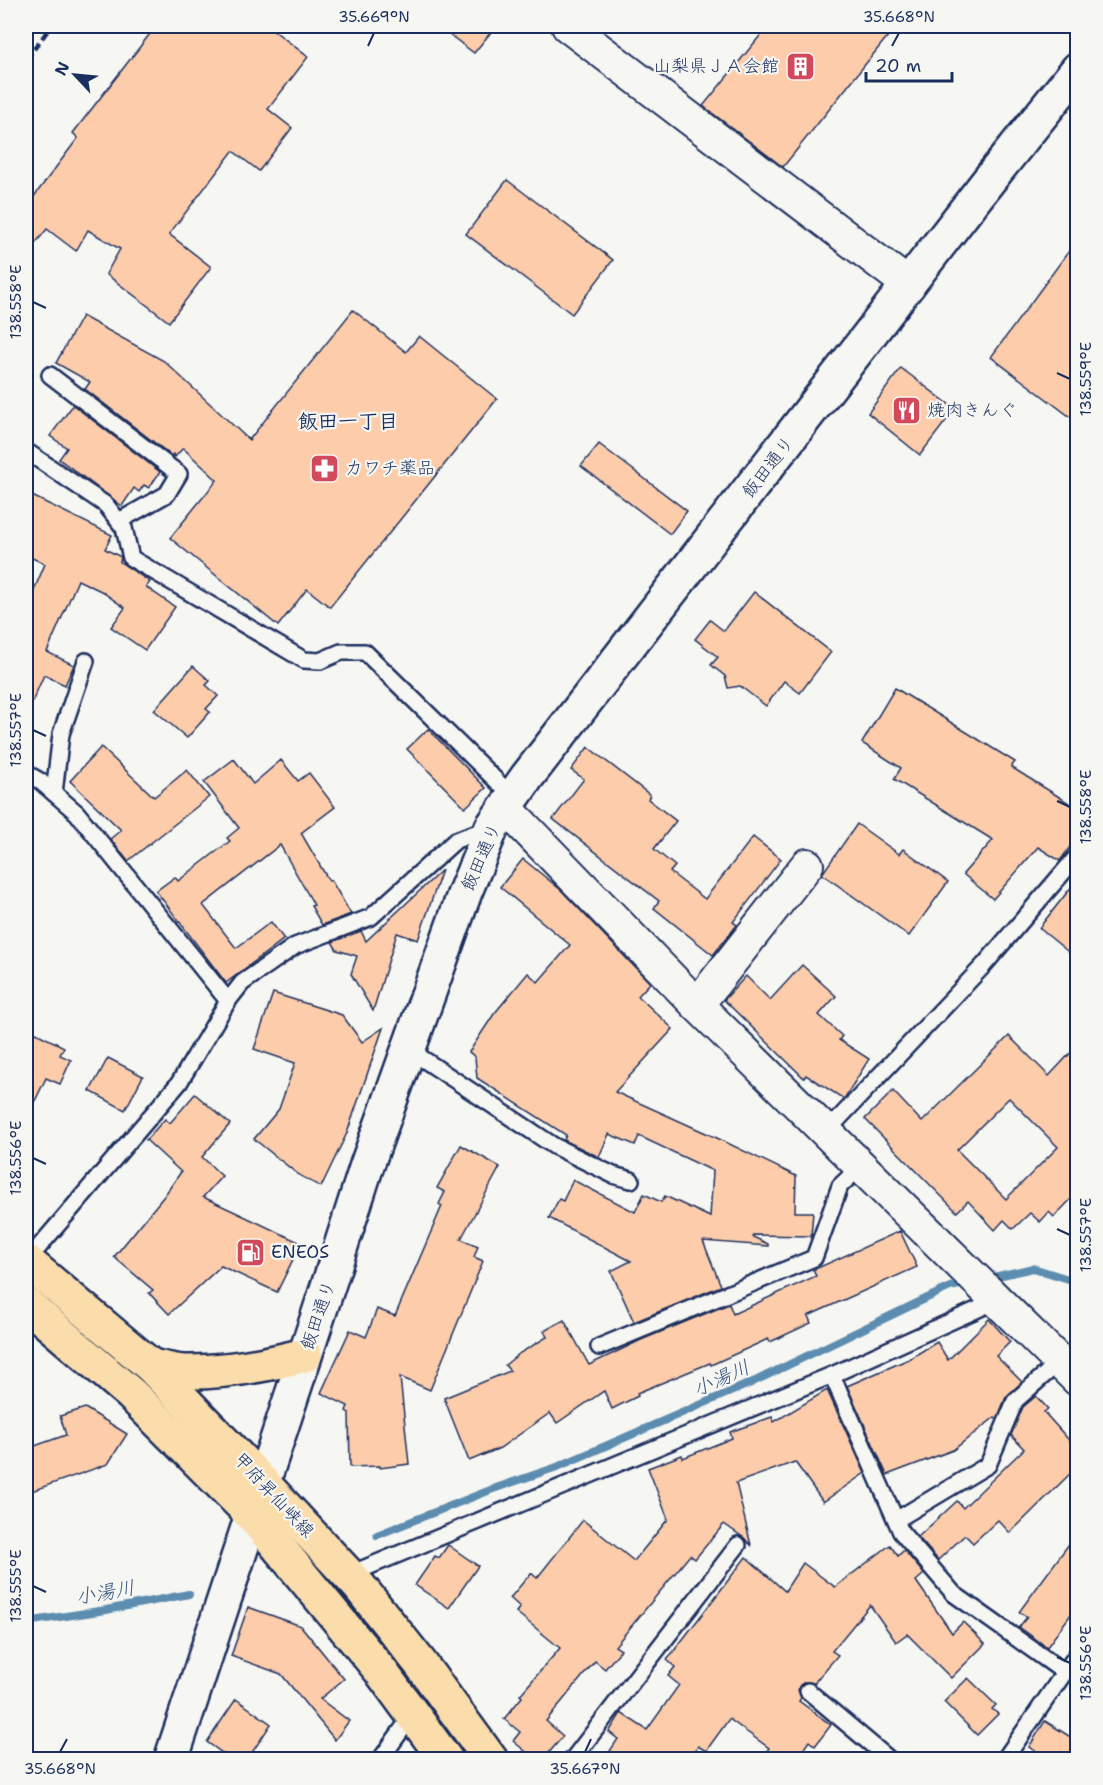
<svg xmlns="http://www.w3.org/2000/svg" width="1103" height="1785" viewBox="0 0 1103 1785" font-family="'Shantell Sans','Klee One',sans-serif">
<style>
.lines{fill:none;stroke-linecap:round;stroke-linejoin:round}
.stream{stroke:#5b8db0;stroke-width:8}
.building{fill:#fcccab;stroke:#1b2f5e;stroke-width:1.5;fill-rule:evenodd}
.lane-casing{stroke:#1b2f5e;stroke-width:20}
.street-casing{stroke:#1b2f5e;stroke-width:36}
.secondary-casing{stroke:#1b2f5e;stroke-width:38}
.primary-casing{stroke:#1b2f5e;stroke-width:38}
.lane{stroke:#f6f6f2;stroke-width:15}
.street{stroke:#f6f6f2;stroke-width:32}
.secondary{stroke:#f6f6f2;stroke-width:33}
.primary{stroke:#fbddab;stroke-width:33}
.rail{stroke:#1b2f5e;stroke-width:4.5;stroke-dasharray:9 4.5;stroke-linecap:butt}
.ticks{fill:none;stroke:#1b2f5e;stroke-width:2}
.labels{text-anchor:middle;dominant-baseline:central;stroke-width:4.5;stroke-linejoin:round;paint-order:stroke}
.poi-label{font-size:18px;fill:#1b2f5e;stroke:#f6f6f2;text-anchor:start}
.street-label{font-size:18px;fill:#1b2f5e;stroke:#f6f6f2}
.neighbourhood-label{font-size:20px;font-weight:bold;fill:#1b2f5e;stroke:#f6f6f2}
.water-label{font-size:20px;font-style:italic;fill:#365680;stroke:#f6f6f2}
.neatline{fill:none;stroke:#1b2f5e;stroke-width:2}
.ticks-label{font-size:15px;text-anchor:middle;fill:#1b2f5e}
</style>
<rect width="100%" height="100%" fill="#f6f6f2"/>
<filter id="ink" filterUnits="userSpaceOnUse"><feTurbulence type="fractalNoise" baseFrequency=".0167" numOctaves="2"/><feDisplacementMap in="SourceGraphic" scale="12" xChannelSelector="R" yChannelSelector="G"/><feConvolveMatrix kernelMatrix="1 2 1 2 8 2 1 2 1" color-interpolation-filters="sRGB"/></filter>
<g filter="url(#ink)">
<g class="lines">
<g class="stream">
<path d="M985,1279L1033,1268L1078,1282"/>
<path d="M377,1535L493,1489L557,1467L753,1382L950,1287L969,1283"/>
<path d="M26,1622L106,1610L189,1594"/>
</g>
</g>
<g class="building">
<path d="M156,26H268L308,57L268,109L292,128L259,171L233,151L169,234L211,267L169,322L106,274L120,249L88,230L76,251L47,229L26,255V207L78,138L73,133Z"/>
<path d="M438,26H496L474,53Z"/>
<path d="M768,26H896L783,167L703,106Z"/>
<path d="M507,180L613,260L572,314L466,234Z"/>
<path d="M1077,240V422L991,357Z"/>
<path d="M353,310L406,352L419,336L497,399L330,607L307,589L278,626L170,538L217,480L183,448L175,457L173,454L172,456L85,389L90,382L56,363L82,316L164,361L249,440Z"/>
<path d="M901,368L955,409L920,455L868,413Z"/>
<path d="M73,405L160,472L149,488L144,485L139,492L134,488L122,506L59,459L67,448L50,436Z"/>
<path d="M599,444L687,511L670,534L581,466Z"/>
<path d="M26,493L112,535L105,549L121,557L120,562L150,582L146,587L175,607L145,650L111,627L125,608L101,591L78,580L47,652L74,665L65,685L44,675L26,716V609L45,564L26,555Z"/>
<path d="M754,592L831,652L800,693L784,681L766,706L740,686L728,688L725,676L711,665L718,657L695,639L710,620L724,631Z"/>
<path d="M193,666L210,681L206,685L218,696L206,709L210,712L187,738L154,710Z"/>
<path d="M895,688L1015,762L1011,767L1077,808V837L1060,861L1038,847L993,899L963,874L993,840L894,779L901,768L862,743Z"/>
<path d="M428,729L486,788L465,808L407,749Z"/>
<path d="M101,747L154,797L187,770L209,797L128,861L110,839L121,830L70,781Z"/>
<path d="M588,747L650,795L648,799L676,821L654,849L675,866L670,872L705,899L753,837L781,859L733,922L737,925L713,955L654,908L659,901L553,819L584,779L571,770Z"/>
<path d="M234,759L253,784L281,760L298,781L309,773L335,807L301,833L329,881L331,880L351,914L322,925L311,906L314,905L280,845L203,905L236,948L271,922L284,939L226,983L156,891L175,877L178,881L230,841L227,838L239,828L204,782Z"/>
<path d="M857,824L899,854L903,849L948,882L909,936L822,874Z"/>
<path d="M523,859L561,890L650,983L638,996L673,1029L615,1092L717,1138L796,1176L795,1212H813L811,1236L753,1235V1237L768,1244V1246L703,1241L721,1286L634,1322L611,1271L631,1261L549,1218L559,1199L563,1201L573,1180L635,1212L644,1194L661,1202L665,1196L710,1217L713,1171L639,1136L635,1145L609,1134L599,1157L564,1140L566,1135L477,1078L475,1057L469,1052L494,1014L528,973L538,982L570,945L500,887Z"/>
<path d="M442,870L418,940L397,933L373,1011L351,974L357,956L337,950L332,942L361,931L366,941Z"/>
<path d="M1077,880V959L1039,928Z"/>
<path d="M802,965L836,996L819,1015L842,1036L839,1040L869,1059L844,1099L806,1075L804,1078L724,1000L746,976L770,1000Z"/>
<path d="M273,993L342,1015L362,1042L383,1028L347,1133L321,1187L299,1175L254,1139L279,1109L295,1063L254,1049Z"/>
<path d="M26,1028L64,1047L60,1055L71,1060L60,1084L46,1078L26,1120Z"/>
<path d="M1009,1036L1049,1076L1077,1046V1193L1054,1217L1049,1212L1040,1222L1030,1213L1013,1229L1004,1220L995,1230L968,1201L957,1212L865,1119L893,1091L922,1122ZM1009,1098L1058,1147L1006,1199L957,1150Z"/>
<path d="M108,1058L143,1076L125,1110L90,1091Z"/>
<path d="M195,1094L230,1124L202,1157L222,1176L203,1197L301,1243L277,1292L221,1266L169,1314L149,1293L153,1290L114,1257L164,1196L181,1172L146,1140L165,1119L170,1123Z"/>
<path d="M461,1145L500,1167L461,1239L478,1246L474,1257L483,1261L430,1390L400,1377L409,1464L380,1468V1466L350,1467L349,1413L346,1411L348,1406L321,1393L350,1330L366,1337L377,1309L395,1316L442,1206L439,1204L445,1192L437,1188Z"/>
<path d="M900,1231L917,1267L808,1316L811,1323L770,1342L768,1339L711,1365L710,1363L637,1393L638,1396L612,1409L604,1391L557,1423L550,1413L500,1448L469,1461L444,1398L510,1371L505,1365L520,1353L547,1337L544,1331L564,1320L589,1365L641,1340L729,1304L733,1314L816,1276L813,1270Z"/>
<path d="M989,1319L1010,1342L996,1356L1022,1382L1006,1397L997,1419L995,1417L953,1450L887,1475L847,1386L909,1359L937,1342L948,1360Z"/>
<path d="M827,1390L865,1473L823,1502L795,1462L736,1483L751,1545L744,1538L724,1524L695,1559L690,1555L615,1646L621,1650L605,1669L595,1661L546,1721L563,1736L543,1760H536L513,1741L520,1732L504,1719L522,1697L520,1695L560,1648L516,1612L520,1607L510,1598L531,1573L537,1578L583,1520L634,1561L668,1519L648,1468L682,1455L683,1458L732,1438L730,1432L772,1417L774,1422Z"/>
<path d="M1036,1396L1048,1409L1044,1412L1077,1449V1467L1010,1533L998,1520L973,1543L965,1535L938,1560L918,1537L957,1501L963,1508L1024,1449L1011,1435L1023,1407Z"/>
<path d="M85,1408L127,1434L108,1464L26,1493V1449L66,1435L60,1416Z"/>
<path d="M1077,1533V1606L1047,1647L1019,1627L1027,1617L1019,1612Z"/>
<path d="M448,1545L478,1566L449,1608L415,1585L435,1556L439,1558Z"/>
<path d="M890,1545L898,1556L904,1550L924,1574L916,1581L952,1633L963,1622L985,1644L951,1678L907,1634L896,1642L870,1605L832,1651L838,1655L814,1683L805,1682L800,1685L798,1690L801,1698L799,1701L831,1725L815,1746L809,1741L796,1760H778L767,1751L769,1748L729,1719L706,1751L698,1746L689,1760H622L610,1751L618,1739L609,1732L621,1713L647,1730L679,1685L668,1676L675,1667L667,1660L746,1557L785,1591L803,1563L835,1587Z"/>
<path d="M248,1607L301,1626L344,1679L320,1699L349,1721L335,1740L281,1674L231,1656Z"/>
<path d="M968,1678L996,1705L992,1709L998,1714L977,1735L944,1702Z"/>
<path d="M236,1699L271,1724L247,1760H232L207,1742Z"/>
<path d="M1045,1721L1077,1741L1067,1760H1049L1029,1747Z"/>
</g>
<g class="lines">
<defs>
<g id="lane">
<path d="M50,375L179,474L167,494L119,521"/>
<path d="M26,451L106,505L124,528L131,558L304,660L320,661L341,652H365L512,796"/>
<path d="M26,773L40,781L77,813L228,1001"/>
<path d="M54,793L61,734L86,661"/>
<path d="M408,1049L554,1146L613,1175L631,1180"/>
<path d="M827,1131L984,965L1078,855"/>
<path d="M26,1262L179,1083L228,1001L242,983L295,946L371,917L456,840L489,828"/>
<path d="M599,1347L814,1258L840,1186L861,1166"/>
<path d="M832,1375L901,1532L954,1594L1064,1672"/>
<path d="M896,1520L988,1465L1015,1401L1059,1362"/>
<path d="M348,1575L832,1375L996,1301"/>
<path d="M808,1691L890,1760"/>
<path d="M380,1760L413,1714"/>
<path d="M572,1760L738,1545"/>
<path d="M1004,1760L1078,1653"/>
</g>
<g id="street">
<path d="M568,26L909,285"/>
<path d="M505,807L697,1005L1078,1380"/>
<path d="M697,1005L807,865"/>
</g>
<path id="secondary" d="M171,1760L331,1277L367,1165L465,892L492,827L527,777L989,180L1078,69"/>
<g id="primary">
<path d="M26,1261L151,1366L262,1482L359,1586L420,1663L491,1760"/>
<path d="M26,1304L131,1394L251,1514L380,1670L446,1760"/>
<path d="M151,1366C161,1368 173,1371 183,1372C224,1373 266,1365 305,1355"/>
</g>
</defs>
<use href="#lane" class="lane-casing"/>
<use href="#street" class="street-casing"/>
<use href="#secondary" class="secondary-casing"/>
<use href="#primary" class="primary-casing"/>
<use href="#lane" class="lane"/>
<use href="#street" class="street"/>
<use href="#secondary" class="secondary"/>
<use href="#primary" class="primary"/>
<g class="rail">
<path d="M26,35L32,26"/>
<path d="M26,60L51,26"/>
</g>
</g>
</g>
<path class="ticks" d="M368,46L374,33M892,46L899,33M33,302L46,308M1057,373L1070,379M33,730L46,736M1057,801L1070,807M33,1158L46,1164M1057,1229L1070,1235M33,1586L46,1592M1057,1657L1070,1663M60,1752L67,1739M585,1752L591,1739"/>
<defs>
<symbol id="building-square" viewBox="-11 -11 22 22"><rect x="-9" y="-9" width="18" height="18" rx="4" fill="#d1495b" stroke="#f6f6f2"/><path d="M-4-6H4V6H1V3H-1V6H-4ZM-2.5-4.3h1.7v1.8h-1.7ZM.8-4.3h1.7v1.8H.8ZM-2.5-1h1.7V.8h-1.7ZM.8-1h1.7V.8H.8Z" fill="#fff"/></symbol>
<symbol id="restaurant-square" viewBox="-11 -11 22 22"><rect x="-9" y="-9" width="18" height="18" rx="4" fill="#d1495b" stroke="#f6f6f2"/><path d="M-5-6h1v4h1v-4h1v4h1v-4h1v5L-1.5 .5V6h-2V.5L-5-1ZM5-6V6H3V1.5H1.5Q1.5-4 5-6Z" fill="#fff"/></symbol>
<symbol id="pharmacy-square" viewBox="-11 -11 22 22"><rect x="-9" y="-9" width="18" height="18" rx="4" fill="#d1495b" stroke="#f6f6f2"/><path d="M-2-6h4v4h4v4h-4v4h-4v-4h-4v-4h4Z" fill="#fff"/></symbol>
<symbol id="fuel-square" viewBox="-11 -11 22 22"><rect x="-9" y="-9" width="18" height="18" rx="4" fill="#d1495b" stroke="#f6f6f2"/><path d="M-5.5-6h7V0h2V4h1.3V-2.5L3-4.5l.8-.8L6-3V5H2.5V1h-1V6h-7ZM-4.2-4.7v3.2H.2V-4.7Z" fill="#fff"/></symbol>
</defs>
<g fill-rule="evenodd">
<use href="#building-square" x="784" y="50" width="33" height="33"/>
<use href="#restaurant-square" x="890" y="394" width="33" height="33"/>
<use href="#pharmacy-square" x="308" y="452" width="33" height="33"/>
<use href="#fuel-square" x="234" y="1236" width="33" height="33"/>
</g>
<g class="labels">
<g class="poi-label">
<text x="779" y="66" text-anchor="end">山梨県ＪＡ会館</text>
<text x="927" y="410">焼肉きんぐ</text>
<text x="345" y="468">カワチ薬品</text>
<text x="271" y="1252">ENEOS</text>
</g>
<g class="street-label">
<text transform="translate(768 467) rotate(-52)">飯田通り</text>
<text transform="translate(481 857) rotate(-66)">飯田通り</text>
<text transform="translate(318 1315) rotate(-71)">飯田通り</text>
<text transform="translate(274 1495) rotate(47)">甲府昇仙峡線</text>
</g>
<g class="neighbourhood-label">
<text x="348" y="421">飯田一丁目</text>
</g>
<g class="water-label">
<text transform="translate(721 1378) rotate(-24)">小湯川</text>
<text transform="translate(105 1592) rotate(-10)">小湯川</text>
</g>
</g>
<rect width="1103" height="1785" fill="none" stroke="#f6f6f2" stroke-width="66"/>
<g transform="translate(75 75) rotate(296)" stroke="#f6f6f2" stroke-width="4.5" paint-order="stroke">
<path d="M0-4.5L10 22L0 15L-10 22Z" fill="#1b2f5e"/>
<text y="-9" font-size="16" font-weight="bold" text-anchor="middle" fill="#1b2f5e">N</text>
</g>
<path d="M866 72v9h86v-9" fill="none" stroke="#1b2f5e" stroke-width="3"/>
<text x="875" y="72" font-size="18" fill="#1b2f5e" stroke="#f6f6f2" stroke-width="4.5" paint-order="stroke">20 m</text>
<rect x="33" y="33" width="1037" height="1719" class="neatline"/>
<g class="ticks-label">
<text x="374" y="22">35.669°N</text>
<text x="899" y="22">35.668°N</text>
<text transform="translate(16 302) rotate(-90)" y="5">138.558°E</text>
<text transform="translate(1086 379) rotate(-90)" y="5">138.559°E</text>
<text transform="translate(16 730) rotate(-90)" y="5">138.557°E</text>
<text transform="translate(1086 807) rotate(-90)" y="5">138.558°E</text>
<text transform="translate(16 1158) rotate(-90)" y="5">138.556°E</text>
<text transform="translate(1086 1235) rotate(-90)" y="5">138.557°E</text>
<text transform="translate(16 1586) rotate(-90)" y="5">138.555°E</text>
<text transform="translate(1086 1663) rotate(-90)" y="5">138.556°E</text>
<text x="60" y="1774">35.668°N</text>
<text x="585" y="1774">35.667°N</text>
</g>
</svg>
